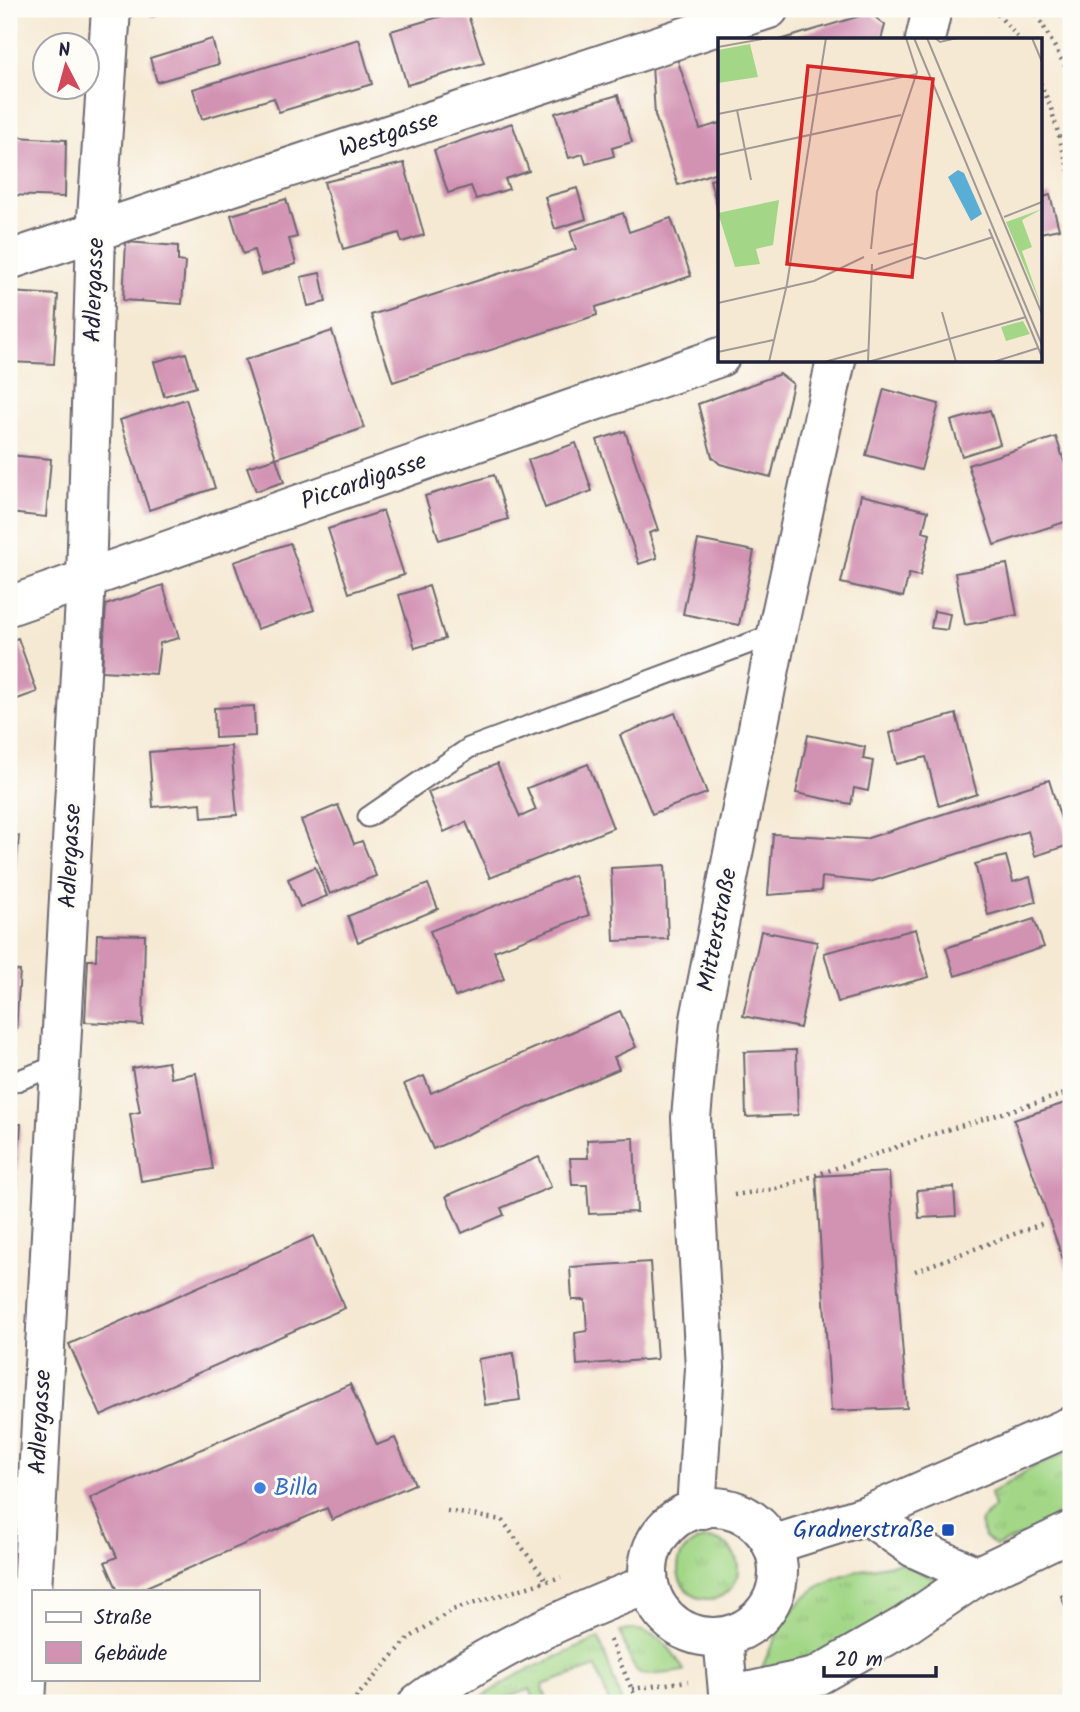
<svg xmlns="http://www.w3.org/2000/svg" width="1080" height="1712" viewBox="0 0 1080 1712" font-family="Kalam,sans-serif">
<style>
.grass{fill:url(#grass-tufts);stroke:#627c61;stroke-width:2}
.building{fill:#d292b2}
.lines{fill:none;stroke-linecap:round;stroke-linejoin:round}
.lane-casing{stroke:#6c6870;stroke-width:23}
.street-casing{stroke:#6c6870;stroke-width:42}
.secondary-casing{stroke:#6c6870;stroke-width:42}
.path{stroke:#6c6870;stroke-width:4.5;stroke-dasharray:2 5;stroke-linecap:butt}
.lane{stroke:#fff;stroke-width:19}
.street{stroke:#fff;stroke-width:38}
.secondary{stroke:#fff;stroke-width:38}
.rail{stroke:#22223b;stroke-width:5}
.shop-dot{fill:#3f7fe0;stroke:#fdfcf7;stroke-width:2.5}
.transit-dot{fill:#1a4fb4;stroke:#fdfcf7;stroke-width:2.5}
.labels{text-anchor:middle;dominant-baseline:central;stroke-width:6;stroke-linejoin:round;paint-order:stroke}
.street-label{font-size:24px;fill:#22223b;stroke:#fdfcf7}
.shop-label{font-size:24px;fill:#366cbe;stroke:#fdfcf7;text-anchor:start}
.transit-label{font-size:24px;fill:#164399;stroke:#fdfcf7;text-anchor:end}
.inset-road{fill:none;stroke:#a19996;stroke-width:2}
.view{fill:#d62828;fill-opacity:0.15;stroke:#d62828;stroke-width:3.5}
.inset-edge{fill:none;stroke:#22223b;stroke-width:3.5}
</style>
<defs>
<pattern id="grass-tufts" width="24" height="20" patternUnits="userSpaceOnUse" patternTransform="scale(1.75)"><rect width="24" height="20" fill="#a3d787"/><path d="M3 7l-1-3M5 7V3M7 7l1-3M15 17l-1-3M17 17v-4M19 17l1-3" fill="none" stroke="#8cb875"/></pattern>
</defs>
<rect width="100%" height="100%" fill="#fdfcf7"/>
<filter id="ink" filterUnits="userSpaceOnUse"><feTurbulence type="fractalNoise" baseFrequency=".0143" numOctaves="2"/><feDisplacementMap in="SourceGraphic" scale="14" xChannelSelector="R" yChannelSelector="G"/><feConvolveMatrix kernelMatrix="1 2 1 2 8 2 1 2 1" color-interpolation-filters="sRGB"/></filter>
<filter id="wash" filterUnits="userSpaceOnUse"><feTurbulence type="fractalNoise" baseFrequency=".00686" numOctaves="4" result="noise"/><feDisplacementMap in="SourceGraphic" scale="28" xChannelSelector="R" yChannelSelector="G"/><feGaussianBlur stdDeviation="1.57" result="paint"/><feColorMatrix in="noise" values="0 0 0 0 0 0 0 0 0 0 0 0 0 0 0 0 0 1.4 0 .05"/><feComposite in="paint" operator="in"/></filter>
<g filter="url(#wash)">
<rect width="100%" height="100%" fill="#f5e9d3"/>
<g class="grass">
<path d="M1071,1451V1516L996,1546L984,1537L980,1522L994,1507L990,1494L1033,1467Z"/>
<circle cx="708" cy="1569" r="30"/>
<path d="M901,1563L938,1580L828,1657L760,1673C791,1594 816,1574 901,1563Z"/>
<path d="M632,1629C659,1632 672,1648 684,1671C632,1678 638,1681 620,1632Z"/>
<path d="M599,1638L622,1703H609L596,1667L542,1685L548,1703H536L530,1689L491,1703H472L519,1674Z"/>
</g>
<g id="blocks">
<g class="building">
<path d="M148,9H176L151,17Z"/>
<path d="M466,9L484,63L407,85L391,31Z"/>
<path d="M870,13L885,25L881,40H780Z"/>
<path d="M212,39L219,64L157,82L150,58Z"/>
<path d="M359,39L372,84L279,112L274,98L202,119L193,89Z"/>
<path d="M677,58L700,129L720,123V171L678,185L655,115L652,65Z"/>
<path d="M618,95L632,142L612,148L614,156L586,164L583,154L569,158L555,113Z"/>
<path d="M9,110L17,137L66,140L65,197L9,195Z"/>
<path d="M512,123L529,171L505,179L509,189L476,199L471,186L448,193L434,150Z"/>
<path d="M404,163L424,235L402,242L399,233L343,249L324,182Z"/>
<path d="M720,178V213H719L710,180Z"/>
<path d="M577,188L586,219L555,229L545,197Z"/>
<path d="M1050,195L1059,229L1040,233V198Z"/>
<path d="M286,199L297,237L289,239L296,264L261,275L254,250L243,254L231,215Z"/>
<path d="M623,213L629,232L671,218L691,276L596,307L597,315L393,382L371,315L576,249L570,231Z"/>
<path d="M126,242L178,246V261L185,262L182,304L123,300Z"/>
<path d="M320,273L326,302L308,306L301,277Z"/>
<path d="M9,292L58,295L54,364L9,362Z"/>
<path d="M332,331L364,428L276,458L245,360Z"/>
<path d="M186,353L196,387L164,396L154,362Z"/>
<path d="M780,374L793,384L771,477L720,464L712,457L698,404Z"/>
<path d="M884,389L939,404L921,470L866,455Z"/>
<path d="M186,399L215,488L149,510L120,420Z"/>
<path d="M990,410L1000,444L962,456L951,421Z"/>
<path d="M625,431L658,530L649,533L657,558L639,564L597,440Z"/>
<path d="M1056,437L1067,470L1071,469V520L994,545L968,465Z"/>
<path d="M576,443L592,491L545,508L528,460Z"/>
<path d="M9,455L51,459L46,517L9,513Z"/>
<path d="M276,458L284,482L256,491L247,467Z"/>
<path d="M494,475L508,519L439,540L425,496Z"/>
<path d="M861,495L928,511L923,532L930,534L920,576L909,574L903,597L841,583Z"/>
<path d="M383,511L404,575L349,593L328,529Z"/>
<path d="M698,540L754,551L739,625L683,614Z"/>
<path d="M290,543L314,610L257,629L234,562Z"/>
<path d="M1007,564L1017,615L965,625L955,573Z"/>
<path d="M163,585L179,638L160,643L156,674L102,671L106,605Z"/>
<path d="M429,586L445,639L415,648L399,595Z"/>
<path d="M934,611L950,614L947,630L931,628Z"/>
<path d="M18,638L37,692L9,702V641Z"/>
<path d="M254,706L255,736L215,738L214,708Z"/>
<path d="M675,713L707,793L652,814L620,735Z"/>
<path d="M956,714L977,794L939,806L926,757L897,764L890,733Z"/>
<path d="M808,735L865,747L863,759L873,761L868,791L854,788L851,804L796,793Z"/>
<path d="M231,746L237,815L202,818L201,803L153,807L149,752Z"/>
<path d="M497,764L520,817L536,810L527,788L588,764L613,828L490,878L466,822L444,832L428,792Z"/>
<path d="M1049,780L1069,845L1035,856L1028,831L870,882L822,877L821,891L768,895L773,834L865,839Z"/>
<path d="M338,805L354,844L362,841L376,876L330,894L301,820Z"/>
<path d="M9,835L19,836L12,911L9,910Z"/>
<path d="M1006,856L1013,882L1030,877L1036,902L988,915L975,864Z"/>
<path d="M665,865L668,939L614,941L611,868Z"/>
<path d="M315,867L327,896L300,907L288,879Z"/>
<path d="M574,875L589,915L494,951L504,979L455,997L430,931Z"/>
<path d="M428,884L438,909L358,942L348,916Z"/>
<path d="M1034,919L1044,947L955,976L946,948Z"/>
<path d="M916,929L929,977L838,1002L824,953Z"/>
<path d="M761,931L817,942L800,1028L743,1016Z"/>
<path d="M97,934L145,935L143,1025L85,1022L88,960H96Z"/>
<path d="M9,970L20,971L16,1031L9,1030Z"/>
<path d="M620,1011L636,1047L614,1057L619,1069L433,1149L404,1084L424,1076L431,1093Z"/>
<path d="M796,1050L798,1115L746,1117L744,1052Z"/>
<path d="M168,1062L171,1078L196,1073L213,1169L141,1181L130,1114L140,1112L132,1068Z"/>
<path d="M1071,1101V1282L1014,1120Z"/>
<path d="M9,1124H21L16,1188L9,1187Z"/>
<path d="M634,1138L637,1212L589,1214L587,1185H572L570,1158H588L587,1140Z"/>
<path d="M539,1157L551,1187L501,1208L504,1215L462,1233L446,1196Z"/>
<path d="M889,1172L907,1408L831,1411L816,1176Z"/>
<path d="M954,1187L956,1216L919,1218L917,1190Z"/>
<path d="M313,1236L345,1308L101,1416L69,1344Z"/>
<path d="M650,1262L657,1359L577,1365L575,1333L587,1331L585,1300H572L570,1267Z"/>
<path d="M513,1353L520,1400L485,1405L478,1359Z"/>
<path d="M350,1384L377,1445L395,1438L415,1484L332,1520L327,1508L137,1591H118L105,1562L117,1557L90,1498Z"/>
<path d="M1071,1591V1612L1068,1613L1061,1596Z"/>
</g>
</g>
</g>
<g filter="url(#ink)">
<use href="#blocks" fill-opacity="0" stroke="#6c6870" stroke-width="2"/>
<g class="lines">
<defs>
<g id="lane">
<path d="M368,817L469,748L777,633"/>
<path d="M9,1084L60,1064"/>
</g>
<g id="street">
<path d="M9,260L769,9"/>
<path d="M9,606L720,357"/>
<path d="M867,1515L914,1548L977,1576"/>
<path d="M728,1696L815,1677L904,1626L977,1576L1071,1531"/>
<path d="M26,1703L86,580L96,233L111,9"/>
</g>
<g id="secondary">
<path d="M925,40L932,9"/>
<circle cx="713" cy="1572" r="65"/>
<path d="M703,1509L697,1494L705,1368L691,1118L700,1019L777,633L836,360"/>
<path d="M772,1545L867,1515L1071,1426"/>
<path d="M723,1637L729,1703"/>
<path d="M418,1703C486,1652 569,1615 649,1584"/>
</g>
</defs>
<use href="#lane" class="lane-casing"/>
<use href="#street" class="street-casing"/>
<use href="#secondary" class="secondary-casing"/>
<g class="path">
<path d="M993,9L1020,40"/>
<path d="M1034,9L1071,77"/>
<path d="M1040,83L1050,105L1071,178"/>
<path d="M734,1195L776,1189L931,1135L1071,1092"/>
<path d="M915,1271L1044,1223"/>
<path d="M447,1511L502,1520L546,1580"/>
<path d="M610,1640L638,1703"/>
<path d="M632,1689L688,1681"/>
<path d="M351,1703L409,1638L452,1610L561,1577"/>
</g>
<use href="#lane" class="lane"/>
<use href="#street" class="street"/>
<use href="#secondary" class="secondary"/>
<path class="rail" d="M1069,9L1071,13"/>
</g>
</g>
<circle class="shop-dot" cx="260" cy="1488" r="7"/>
<rect class="transit-dot" x="941" y="1523" width="14" height="14" rx="3.5"/>
<g class="labels">
<g class="street-label">
<text transform="translate(389 135) rotate(-18)">Westgasse</text>
<text transform="translate(95 290) rotate(-88)">Adlergasse</text>
<text transform="translate(364 482) rotate(-19)">Piccardigasse</text>
<text transform="translate(71 856) rotate(-87)">Adlergasse</text>
<text transform="translate(718 930) rotate(-79)">Mitterstraße</text>
<text transform="translate(41 1422) rotate(-87)">Adlergasse</text>
</g>
<g class="shop-label">
<text x="274" y="1488">Billa</text>
</g>
<g class="transit-label">
<text x="934" y="1530">Gradnerstraße</text>
</g>
</g>
<g transform="translate(718 38)">
<rect width="324" height="324" fill="#f5e9d3"/>
<path d="M324,171L304,182L314,209L304,213L324,270L288,184ZM305,283L312,296L288,303L283,289Z" fill="#a3d787"/>
<path d="M32,6L40,39L0,45V12Z" fill="#a3d787"/>
<path d="M61,162L55,207L38,211L42,226L17,229L0,175Z" fill="#a3d787"/>
<path d="M240,132L246,135L264,176L253,183L230,139Z" fill="#5aaed6"/>
<path class="inset-road" d="M196,0L324,307M209,0L324,276M217,0L222,4L239,0M314,0L324,24M0,9L50,0M19,72L33,142M0,76L199,36M0,117L183,77M286,179L324,164M271,191L324,319M153,211L159,154L199,34L188,0M160,216L199,205M154,233L195,218L207,221L275,199M0,265L96,243L146,219M224,274L238,324M0,314L55,302M51,324L69,246L108,0M106,324L150,312M150,324L308,279M150,324L154,226M275,324L320,310"/>
<path class="view" d="M90,28L215,41L194,239L69,226Z"/>
<rect width="324" height="324" class="inset-edge"/>
</g>
<rect width="1080" height="1712" fill="none" stroke="#fdfcf7" stroke-width="35"/>
<rect x="32" y="1590" width="228" height="91" fill="#fdfcf7" stroke="#a5a5ac" stroke-width="2"/>
<rect x="46" y="1612" width="35" height="10" fill="#ffffff" stroke="#a5a5ac" stroke-width="2"/>
<text x="94" y="1624" font-size="21" fill="#22223b">Straße</text>
<rect x="46" y="1642" width="35" height="21" fill="#d292b2" stroke="#a5a5ac" stroke-width="2"/>
<text x="94" y="1660" font-size="21" fill="#22223b">Gebäude</text>
<g transform="translate(66 66) rotate(354)"><circle r="33" fill="#fdfcf7" stroke="#a5a5ac" stroke-width="2"/>
<path d="M0-5L12 26L0 18L-12 26Z" fill="#d1495b"/>
<text y="-10" font-size="19" font-weight="bold" text-anchor="middle" fill="#22223b">N</text>
</g>
<path d="M824 1666v10h112v-10" fill="none" stroke="#22223b" stroke-width="3.5"/>
<text x="835" y="1666" font-size="21" fill="#22223b" stroke="#fdfcf7" stroke-width="5" paint-order="stroke">20 m</text>
</svg>
